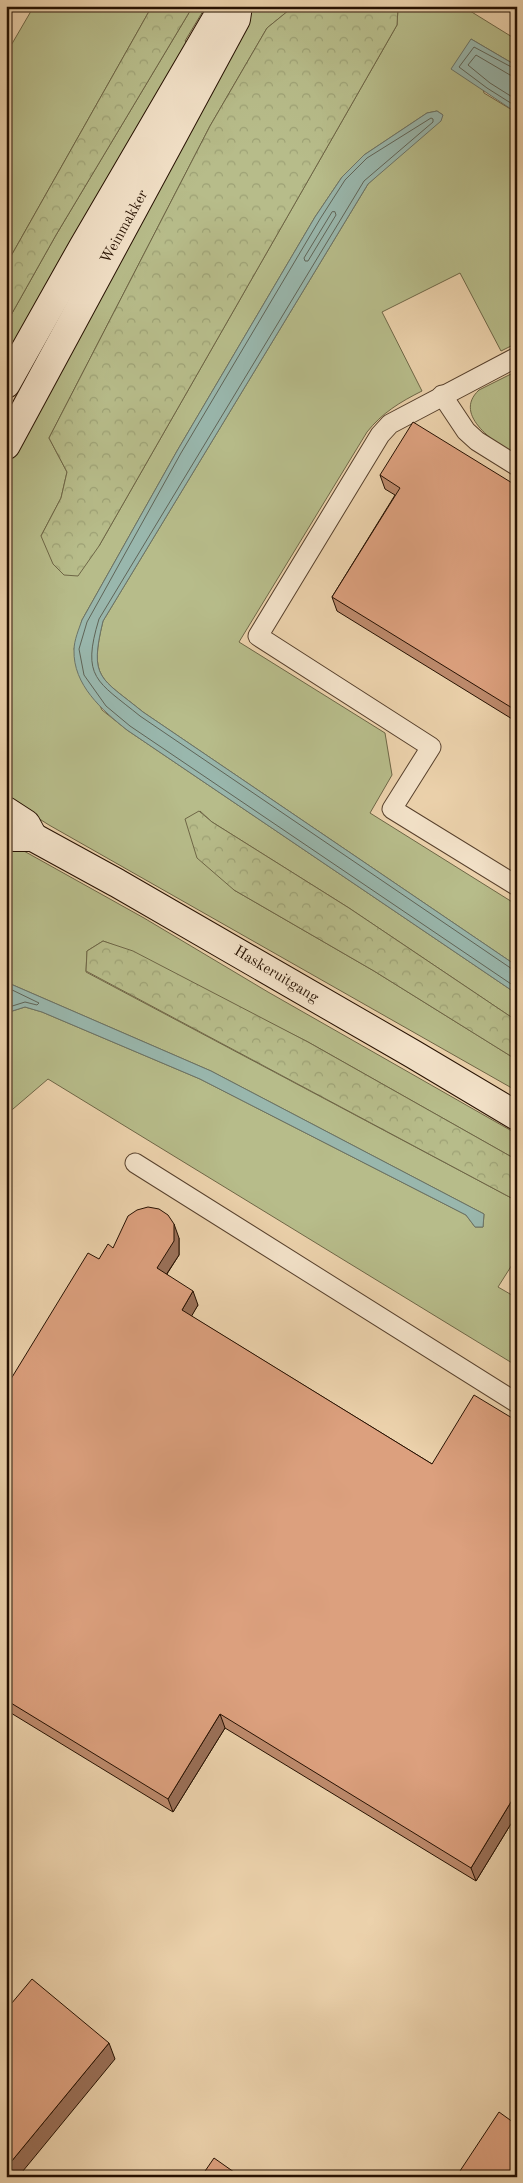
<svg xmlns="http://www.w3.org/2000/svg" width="523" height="2183" viewBox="0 0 523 2183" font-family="'Old Standard TT',serif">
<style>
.green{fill:#b7bc8a;stroke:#6e6646}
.forest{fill:url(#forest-crowns);stroke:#6e6646}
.water{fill:#99b7ad;stroke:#6b7468}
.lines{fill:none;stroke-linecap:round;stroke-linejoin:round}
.shore{stroke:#5f6457;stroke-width:1}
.lane-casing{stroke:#57402c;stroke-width:21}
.secondary-casing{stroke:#251001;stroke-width:30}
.lane{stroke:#f3e2c9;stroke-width:19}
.secondary{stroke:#f3e2c9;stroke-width:28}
.rail{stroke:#251001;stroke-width:4;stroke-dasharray:9 9;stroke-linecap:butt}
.wall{fill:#bd8a6c;stroke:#251001}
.shaded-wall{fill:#9a7058;stroke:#251001}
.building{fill:#dca07e;stroke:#251001}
.labels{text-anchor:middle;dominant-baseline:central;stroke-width:4;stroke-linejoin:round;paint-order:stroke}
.street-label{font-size:15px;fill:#251001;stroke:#f3e2c9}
</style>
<defs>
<pattern id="forest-crowns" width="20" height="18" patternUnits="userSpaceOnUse" patternTransform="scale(1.25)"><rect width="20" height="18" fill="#b7bc8a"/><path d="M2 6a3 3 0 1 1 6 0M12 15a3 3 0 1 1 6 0" fill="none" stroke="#9da175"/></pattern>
</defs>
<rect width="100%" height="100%" fill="#ecd2ac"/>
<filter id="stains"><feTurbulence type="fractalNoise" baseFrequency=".004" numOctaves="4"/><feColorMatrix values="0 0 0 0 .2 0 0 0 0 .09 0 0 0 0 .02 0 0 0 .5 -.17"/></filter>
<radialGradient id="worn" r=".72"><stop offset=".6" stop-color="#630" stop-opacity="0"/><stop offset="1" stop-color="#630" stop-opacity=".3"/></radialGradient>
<g class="green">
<path d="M34,6H152L6,265V54Z"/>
<path d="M193,6H206L185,41L191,46L6,361V324L56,235Z"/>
<path d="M255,6H294L267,28L210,126L49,438L67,472L61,498L41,536L99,546L397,25L398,8L396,6H462L517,40V66L471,39L484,93L517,113V343L501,351L460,273L382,312L422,391C400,402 382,413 367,432L239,642L385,733L392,775L370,813L517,905V966L143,712C100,677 89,679 103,621L368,184L443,115L437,111L427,113L364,155L342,177L315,217L177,451L82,620L74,649L102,710L127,730L517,994V1021L349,908L212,822L200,811L234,890L374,971L517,1060V1091L49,825L6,798V464L126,250Z"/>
<path d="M517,371V457C498,444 451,416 479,390Z"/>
<path d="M6,841L144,918L268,992L517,1134V1160L308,1042L111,944L103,941L87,951L86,972L517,1201V1257L498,1287L517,1298V1366L48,1079L6,1115V1013L25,1007L42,1012L200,1079L466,1215L475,1227H483L484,1214L211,1071L6,982Z"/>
</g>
<g class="forest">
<path d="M152,6H193L56,235L6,324V265Z"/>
<path d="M294,6H396L398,8L397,25L99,546L78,576L64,575L53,564L41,536L61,498L67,472L49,438L210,126L267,28Z"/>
<path d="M199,811L212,822L349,908L517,1021V1060L374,971L234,890L197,858L185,819Z"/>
<path d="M103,941L133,951L308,1042L517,1160V1201L86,971L87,951Z"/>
</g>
<g class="water">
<path d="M471,39L517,66V113L451,69Z"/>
<path d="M437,111L443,115L441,121L368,184L103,621C89,679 100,677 143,712L517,966V994L127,730C102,710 73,685 74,650C74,640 79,629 82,620L177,451L315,217L342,177L364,155L427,113Z"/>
<path d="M6,982L211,1071L484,1214L483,1227H475L466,1215L200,1079L42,1012L25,1007L6,1013Z"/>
</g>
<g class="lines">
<g class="shore">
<path d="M517,70L474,47L459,67L487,88L517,107"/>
<path d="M517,77L510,75L476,55L468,65L490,83L517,100"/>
<path d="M335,212L336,215L308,261H305L304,258L332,212Z"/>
<path d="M517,970L512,969L140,716C97,681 81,678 99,619L364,181L433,122V119L431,118L367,158L345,180L320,219L181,453L87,622L79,649L84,675L106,706L130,726L517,988"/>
<path d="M6,987L39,1003L37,1005L25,1002L6,1008"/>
</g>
<defs>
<g id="lane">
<path d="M517,357L390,424L380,435L258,636L431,747L392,809L517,886"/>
<path d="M442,395L466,431L477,441L517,466"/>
<path d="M135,1163L517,1403"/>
</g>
<g id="secondary">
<path d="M6,384L83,247L215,21"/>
<path d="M6,445L236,19L238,6"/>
<path d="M6,811L26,824L33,837"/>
<path d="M6,834L14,837H33L117,883L413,1054L517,1116"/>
</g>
</defs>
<use href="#lane" class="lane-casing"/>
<use href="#secondary" class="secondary-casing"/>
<use href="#lane" class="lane"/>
<use href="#secondary" class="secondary"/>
<path class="rail" d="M510,6L517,10"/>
</g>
<g class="wall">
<path d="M380,475L517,486V722L337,611L332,597L395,495L385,489Z"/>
<path d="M179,1238V1255L167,1274L198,1305L191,1316L432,1464L517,1421V1814L476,1881L225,1728L173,1812L6,1710V1387L99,1259L113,1248Z"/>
</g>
<g class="shaded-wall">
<path d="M174,1224L179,1238V1255L162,1281L157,1268Z"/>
<path d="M193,1291L198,1305L187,1324L182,1310Z"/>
<path d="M220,1714L225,1728L173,1812L168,1799Z"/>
<path d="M517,1792V1814L476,1881L471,1868Z"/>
<path d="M109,2043L115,2059L18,2177H6V2168Z"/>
</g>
<g class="building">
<path d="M413,422L517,486V711L332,597L400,488L380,475Z"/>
<path d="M148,1207L159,1209L168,1215L174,1224V1241L157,1268L193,1291L182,1310L432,1464L474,1395L517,1421V1792L471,1868L220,1714L168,1799L6,1700V1387L88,1253L99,1259L108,1244L113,1248L128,1216L137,1210Z"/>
<path d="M32,1979L109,2043L6,2168V2010Z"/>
<path d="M499,2112L517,2125V2177H456Z"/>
<path d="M214,2158L241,2177H201Z"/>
</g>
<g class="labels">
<g class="street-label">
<text transform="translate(125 227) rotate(-61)">Weinmakker</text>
<text transform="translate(276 975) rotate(31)">Haskeruitgang</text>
</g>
</g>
<rect width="523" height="2183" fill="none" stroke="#ecd2ac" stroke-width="25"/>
<rect x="8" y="8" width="508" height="2168" fill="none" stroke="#251001" stroke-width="2.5"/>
<rect x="12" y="12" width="498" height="2158" fill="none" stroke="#251001"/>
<rect width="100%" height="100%" filter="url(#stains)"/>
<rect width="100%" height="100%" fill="url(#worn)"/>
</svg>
